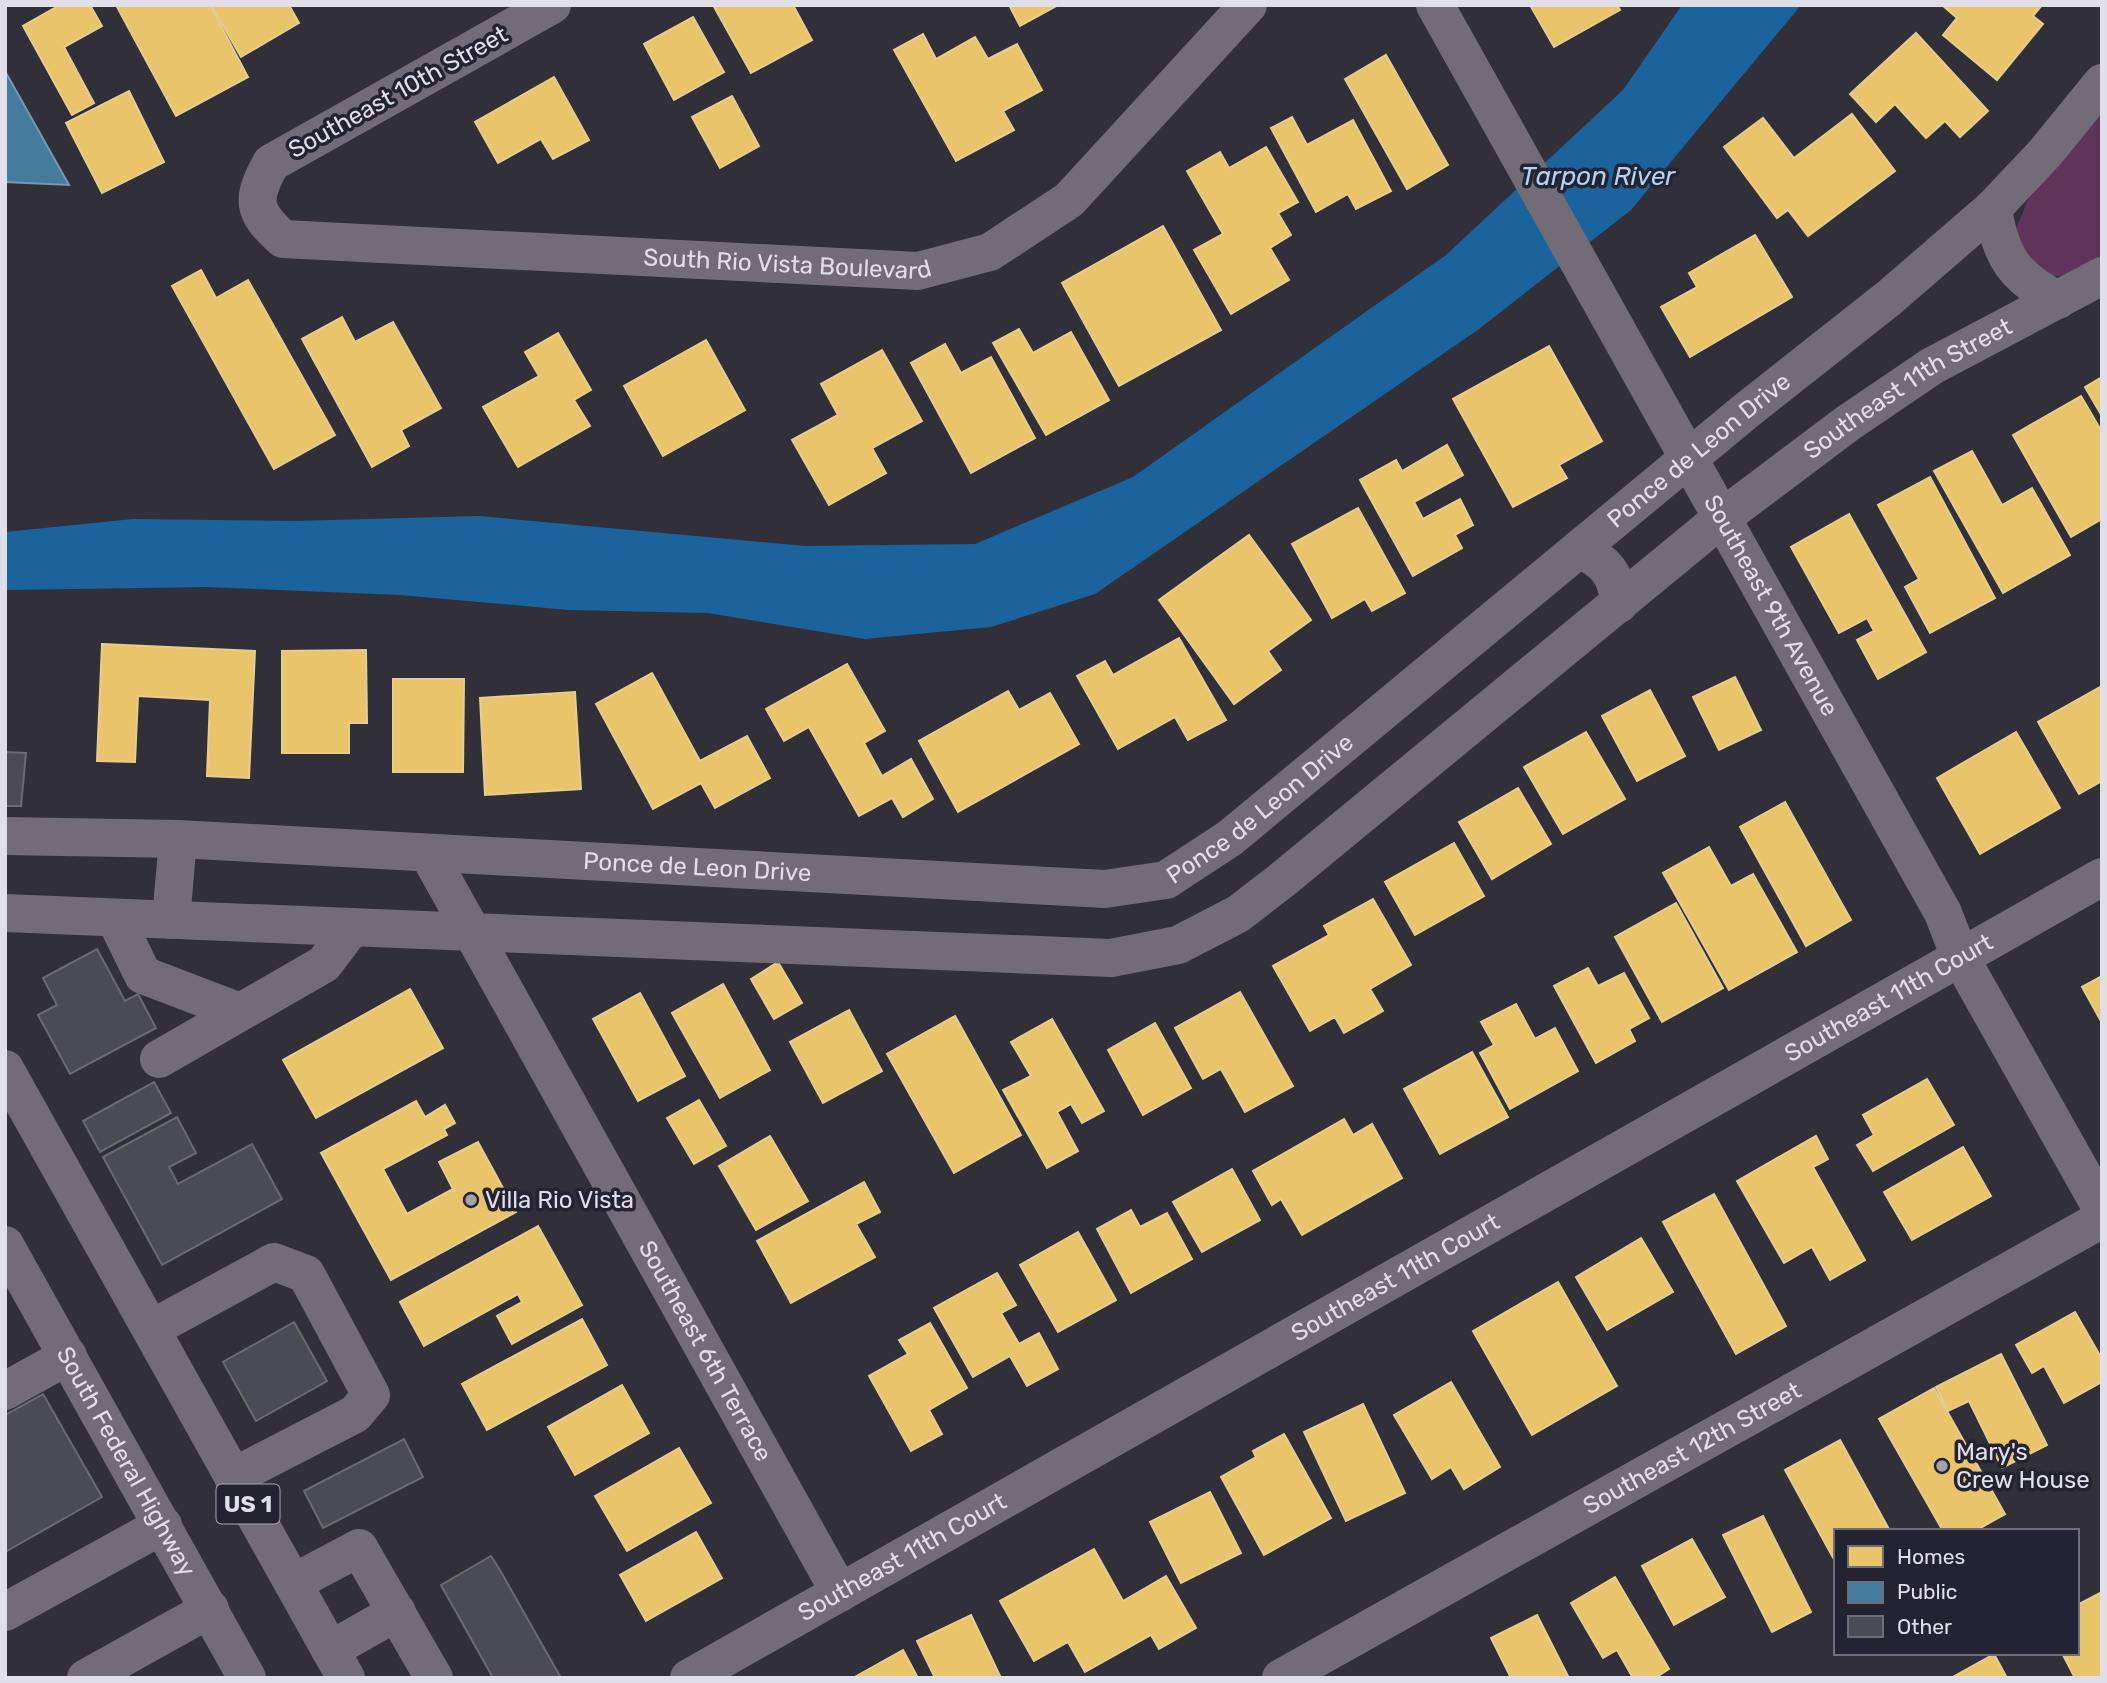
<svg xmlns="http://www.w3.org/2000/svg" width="2107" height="1683" viewBox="0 0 2107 1683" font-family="Rubik,sans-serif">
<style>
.green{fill:#5f345b}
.water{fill:#1b639d}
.homes{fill:#e9c46a;stroke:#e6cc90;stroke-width:2}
.public{fill:#457b9d;stroke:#7499b4;stroke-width:2}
.building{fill:#4b4c53;stroke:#6a6b72;stroke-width:2}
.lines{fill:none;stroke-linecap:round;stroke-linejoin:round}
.minor{stroke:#726c77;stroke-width:38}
.major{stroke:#726c79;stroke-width:38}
.poi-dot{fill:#a3a2ab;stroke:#242331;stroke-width:2.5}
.labels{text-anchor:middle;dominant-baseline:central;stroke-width:7;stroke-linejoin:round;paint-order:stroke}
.shield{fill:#242331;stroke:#a8a7b2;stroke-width:2}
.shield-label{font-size:23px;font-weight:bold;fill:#e0dfe9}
.street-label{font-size:24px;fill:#e0dfe9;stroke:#242331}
.poi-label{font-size:24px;fill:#e0dfe9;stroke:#242331;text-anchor:start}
.water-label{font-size:26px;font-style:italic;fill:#afd2f5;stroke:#242331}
</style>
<rect width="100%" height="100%" fill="#313038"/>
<path class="green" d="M2102,106V263C2046,285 2047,282 2014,234L2029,197Z"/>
<path class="water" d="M1682,5H1801L1631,210L1479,329L1095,594L991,627L865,639L708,613L569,610L400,595L208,587L5,590V532L133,519L295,521L479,516L805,546L975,544L1133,477L1446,255L1623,90Z"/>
<g class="homes">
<path d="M60,5H90L102,26L64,47L94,103L72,115L23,26Z"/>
<path d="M116,5H210L248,77L176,116Z"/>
<path d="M211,5H289L299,23L241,57Z"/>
<path d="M713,5H793L812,40L751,73Z"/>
<path d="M1009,5H1058L1020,26Z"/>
<path d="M1530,5H1617L1620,10L1554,47Z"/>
<path d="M1942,5H2042L2033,16L2043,24L1997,80L1943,35L1957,18Z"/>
<path d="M693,17L724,72L674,100L644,44Z"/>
<path d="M1916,33L1988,111L1960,137L1945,121L1926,138L1895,104L1876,122L1850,94Z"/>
<path d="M923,34L936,59L975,37L988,59L1017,44L1042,90L1003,111L1014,130L956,161L894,50Z"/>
<path d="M1386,55L1448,165L1407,189L1345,79Z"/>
<path d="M554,77L589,140L553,159L541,139L498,163L475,122Z"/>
<path d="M129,91L164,162L102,193L66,123Z"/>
<path d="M732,96L759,146L720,168L692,117Z"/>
<path d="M1852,114L1895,171L1808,236L1788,210L1777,218L1724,147L1763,118L1794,158Z"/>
<path d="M1292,117L1307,145L1353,120L1391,191L1356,209L1348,194L1316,212L1271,128Z"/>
<path d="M1266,147L1298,202L1278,213L1291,235L1270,248L1289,280L1231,314L1194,250L1223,234L1187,171L1220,152L1229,168Z"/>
<path d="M1163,226L1221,330L1119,386L1062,283Z"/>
<path d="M1755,235L1792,297L1690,357L1661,307L1697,287L1689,273Z"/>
<path d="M201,270L216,298L248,280L335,435L274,469L172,286Z"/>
<path d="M342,317L355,342L393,322L441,408L401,430L409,446L372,467L302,339Z"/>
<path d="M1019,329L1033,353L1071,332L1109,400L1046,435L993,343Z"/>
<path d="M558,333L591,390L574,400L590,426L518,467L483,407L539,376L525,352Z"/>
<path d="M706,340L745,410L663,456L624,386Z"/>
<path d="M945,344L961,373L991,357L1035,438L971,473L911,363Z"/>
<path d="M1549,346L1602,441L1559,465L1567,478L1513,507L1453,399Z"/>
<path d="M882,350L922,421L872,448L886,473L829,505L792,440L838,415L821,384Z"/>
<path d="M2102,377V416L2085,387Z"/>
<path d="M2081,396L2102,432V519L2071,537L2013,435Z"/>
<path d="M1447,445L1463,475L1414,502L1423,519L1460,499L1473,525L1455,535L1462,548L1413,576L1360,480L1396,460L1402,471Z"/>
<path d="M1972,451L2002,505L2032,488L2070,555L2003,593L1934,471Z"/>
<path d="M1930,477L1995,598L1930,633L1905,587L1919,579L1878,505Z"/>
<path d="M1358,508L1405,593L1372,611L1365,599L1332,618L1292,544Z"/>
<path d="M1849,514L1926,652L1878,679L1857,640L1874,631L1867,618L1839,633L1791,547Z"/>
<path d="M1249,535L1311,620L1268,651L1281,670L1234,704L1159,600Z"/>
<path d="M1179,638L1226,720L1188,740L1175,717L1118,749L1077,676L1105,661L1113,675Z"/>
<path d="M102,644L255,651L249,778L207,776L210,700L138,696L135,762L97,761Z"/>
<path d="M366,650L367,723H349V753H282V651Z"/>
<path d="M847,664L885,731L864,743L882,776L911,759L933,799L903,817L892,798L859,816L809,727L784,741L766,709Z"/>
<path d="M652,673L700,761L747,736L770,778L715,808L701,783L653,809L596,704Z"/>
<path d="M1735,677L1761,730L1719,750L1693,697Z"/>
<path d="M393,679H464L463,772H393Z"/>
<path d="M2102,686V781L2079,794L2038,722Z"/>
<path d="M1650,690L1685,756L1637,781L1602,716Z"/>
<path d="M1008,691L1019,710L1050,693L1079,744L958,812L919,741Z"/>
<path d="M575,692L581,789L485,795L480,698Z"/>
<path d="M1586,732L1625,799L1563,834L1524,767Z"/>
<path d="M2016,732L2060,808L1980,854L1937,778Z"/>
<path d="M1518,788L1551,844L1492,879L1459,822Z"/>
<path d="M1785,802L1851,920L1806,946L1740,827Z"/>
<path d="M1454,843L1484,896L1415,935L1385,882Z"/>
<path d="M1709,847L1731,886L1753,874L1797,952L1729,990L1663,873Z"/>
<path d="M1373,899L1411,965L1370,989L1383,1011L1344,1033L1335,1017L1310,1031L1273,966L1329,935L1324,926Z"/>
<path d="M1676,903L1723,988L1662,1022L1615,937Z"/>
<path d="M778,962L802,1003L774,1019L751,979Z"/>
<path d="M1588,968L1598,986L1624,973L1649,1018L1629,1029L1635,1041L1596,1063L1554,986Z"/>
<path d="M2102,976V1023L2082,987Z"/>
<path d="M723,984L770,1070L720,1098L672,1013Z"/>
<path d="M410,989L443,1048L316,1118L283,1060Z"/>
<path d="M1240,992L1293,1086L1245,1112L1221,1069L1203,1079L1175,1028Z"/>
<path d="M640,993L685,1076L638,1101L593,1019Z"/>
<path d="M1516,1004L1535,1039L1555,1028L1578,1071L1510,1109L1480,1053L1494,1045L1481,1022Z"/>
<path d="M849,1010L882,1071L823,1103L790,1042Z"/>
<path d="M955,1016L1021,1135L954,1173L887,1054Z"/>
<path d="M1052,1019L1104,1111L1082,1123L1071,1104L1057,1112L1078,1151L1047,1168L1003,1090L1031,1076L1011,1042Z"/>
<path d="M1155,1023L1191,1088L1143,1115L1108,1050Z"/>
<path d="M1472,1052L1508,1117L1440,1154L1404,1089Z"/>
<path d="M1927,1079L1954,1125L1873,1171L1857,1145L1874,1135L1863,1115Z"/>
<path d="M699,1100L726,1146L694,1164L667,1118Z"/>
<path d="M416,1101L425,1117L445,1105L455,1123L444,1129L447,1135L383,1169L407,1214L453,1189L439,1162L478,1142L516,1212L391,1280L321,1153Z"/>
<path d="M1344,1119L1353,1135L1372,1124L1402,1178L1302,1235L1281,1199L1272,1205L1253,1171Z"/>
<path d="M770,1136L808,1201L756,1230L719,1166Z"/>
<path d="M1816,1136L1828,1159L1813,1167L1865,1260L1830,1280L1812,1247L1784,1263L1737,1181Z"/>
<path d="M1963,1147L1991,1196L1912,1240L1884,1192Z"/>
<path d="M1232,1169L1260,1220L1202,1252L1173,1202Z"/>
<path d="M864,1182L880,1212L856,1224L875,1257L791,1303L757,1241Z"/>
<path d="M1714,1194L1786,1326L1736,1354L1663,1222Z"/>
<path d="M1131,1210L1140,1227L1167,1213L1192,1259L1131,1293L1097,1229Z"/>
<path d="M538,1226L582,1305L512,1344L497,1316L522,1302L518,1294L424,1346L400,1302Z"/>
<path d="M1078,1232L1116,1300L1058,1332L1020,1265Z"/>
<path d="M1641,1238L1673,1292L1607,1330L1576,1277Z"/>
<path d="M997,1273L1016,1305L1001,1313L1019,1344L1039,1333L1058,1369L1027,1386L1010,1356L973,1377L934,1308Z"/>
<path d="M1558,1282L1617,1386L1532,1435L1473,1331Z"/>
<path d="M2075,1312L2102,1359V1382L2064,1403L2044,1366L2032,1373L2016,1345Z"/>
<path d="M582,1319L607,1365L487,1430L462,1384Z"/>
<path d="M930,1323L967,1388L929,1410L942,1434L911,1451L869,1376L908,1354L899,1340Z"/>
<path d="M2001,1354L2047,1445L2002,1468L1969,1401L1948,1411L1936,1387Z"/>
<path d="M1451,1382L1500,1467L1464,1489L1451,1467L1432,1479L1394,1415Z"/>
<path d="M622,1385L649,1433L575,1475L548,1427Z"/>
<path d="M1934,1388L2005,1514L1975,1531H1943L1879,1419Z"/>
<path d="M1363,1404L1405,1493L1346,1521L1304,1432Z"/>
<path d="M1284,1434L1331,1518L1264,1555L1221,1477L1256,1457L1253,1451Z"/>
<path d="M1840,1440L1890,1531H1836V1563L1785,1470Z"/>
<path d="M679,1448L711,1503L627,1551L595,1496Z"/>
<path d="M1210,1492L1241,1553L1181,1583L1150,1522Z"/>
<path d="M1763,1516L1811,1612L1772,1632L1723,1535Z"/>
<path d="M696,1532L722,1578L646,1621L620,1575Z"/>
<path d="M1692,1539L1725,1597L1674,1625L1642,1566Z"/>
<path d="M1094,1549L1123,1601L1166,1576L1196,1628L1159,1649L1151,1635L1085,1672L1068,1642L1034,1661L1000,1601Z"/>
<path d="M1615,1577L1669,1669L1655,1678H1633L1617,1650L1603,1658L1571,1603Z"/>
<path d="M2102,1592V1678H2075L2062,1653H2077V1605Z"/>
<path d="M971,1615L1001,1678H935L917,1641Z"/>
<path d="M1537,1615L1569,1678H1511L1491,1638Z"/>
<path d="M903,1650L918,1678H853Z"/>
<path d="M1994,1654L2007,1678H1951Z"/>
</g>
<path class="public" d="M5,71L69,185L5,182Z"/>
<g class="building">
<path d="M5,752L26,753L21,806H5Z"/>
<path d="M97,949L125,1001L138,994L156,1028L70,1074L38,1015L57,1005L43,978Z"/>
<path d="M154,1082L171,1113L100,1152L83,1121Z"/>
<path d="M177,1117L196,1153L169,1167L178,1184L252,1144L282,1199L162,1265L103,1157Z"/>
<path d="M294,1322L327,1381L256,1421L223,1362Z"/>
<path d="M43,1394L102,1497L5,1552V1415Z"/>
<path d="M404,1439L423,1477L323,1528L304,1491Z"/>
<path d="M491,1556L500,1570L561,1678H493L441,1585Z"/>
</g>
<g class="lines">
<g class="minor">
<path id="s1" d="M552,5L271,163C251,200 252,211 283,239L918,271L990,252L1069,200L1248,5"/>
<path id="s2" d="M1435,5L1943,913L1960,957L2102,1209"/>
<path d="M1993,208C2000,257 2015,278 2058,300"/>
<path d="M1580,550C1606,561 1617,575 1619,604"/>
<path id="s3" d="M5,836L178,839L1105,889L1166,880L1230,838L1747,410L1889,298L1993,208L2045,153L2102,83"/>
<path id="s4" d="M428,853L840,1593"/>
<path id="s5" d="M5,913L1111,958L1178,945L1238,914L1282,880L1723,517L1848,423L1932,366L2102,276"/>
<path d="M115,918L143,975L240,1012"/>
<path d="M171,920L178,839"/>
<path d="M159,1059L324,964L352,927"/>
<path d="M151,1329L274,1262L306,1274L371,1395L355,1414L233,1477"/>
<path d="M5,1391L68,1356"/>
<path d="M293,1583L359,1548L434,1678"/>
<path d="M5,1612L163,1525"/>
<path d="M330,1650L397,1612"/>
<path d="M86,1678L210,1609"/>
<path id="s6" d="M689,1678L2102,877"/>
<path id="s7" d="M1281,1678L2102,1219"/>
</g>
<g class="major">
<path d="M5,1069L346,1678"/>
<path id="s8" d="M5,1245L247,1678"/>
</g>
</g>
<g class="poi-dot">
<circle cx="471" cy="1200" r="7"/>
<circle cx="1942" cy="1466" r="7"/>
</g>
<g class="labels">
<rect class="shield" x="216.5" y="1484.5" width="63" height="39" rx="5"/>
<g class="shield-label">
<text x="248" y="1504">US 1</text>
</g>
<g class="street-label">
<text transform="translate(398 92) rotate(-29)">Southeast 10th Street</text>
<text stroke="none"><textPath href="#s1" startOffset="915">South Rio Vista Boulevard</textPath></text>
<text stroke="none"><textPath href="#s5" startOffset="2095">Southeast 11th Street</textPath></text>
<text stroke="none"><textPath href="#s3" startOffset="1848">Ponce de Leon Drive</textPath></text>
<text stroke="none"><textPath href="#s2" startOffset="688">Southeast 9th Avenue</textPath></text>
<text stroke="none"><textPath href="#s3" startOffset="1281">Ponce de Leon Drive</textPath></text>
<text stroke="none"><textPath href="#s3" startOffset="693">Ponce de Leon Drive</textPath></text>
<text stroke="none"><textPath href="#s6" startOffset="1379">Southeast 11th Court</textPath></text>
<text stroke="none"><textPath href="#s6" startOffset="812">Southeast 11th Court</textPath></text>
<text stroke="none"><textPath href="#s4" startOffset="570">Southeast 6th Terrace</textPath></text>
<text stroke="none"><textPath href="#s7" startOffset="471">Southeast 12th Street</textPath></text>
<text stroke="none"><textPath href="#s8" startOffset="248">South Federal Highway</textPath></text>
<text stroke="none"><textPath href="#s6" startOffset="245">Southeast 11th Court</textPath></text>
</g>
<g class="poi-label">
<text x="485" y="1200">Villa Rio Vista</text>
<text x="1956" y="1452">Mary's<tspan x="1956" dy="28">Crew House</tspan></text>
</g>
<g class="water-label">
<text x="1598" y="176">Tarpon River</text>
</g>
</g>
<rect width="2107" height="1683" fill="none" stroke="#e0dfe9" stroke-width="14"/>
<rect x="1834" y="1529" width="245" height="126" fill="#242331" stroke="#6f6e7b" stroke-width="2"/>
<rect x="1848" y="1546" width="35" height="21" fill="#e9c46a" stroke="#6f6e7b" stroke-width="2"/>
<text x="1897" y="1564" font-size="21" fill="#e0dfe9">Homes</text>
<rect x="1848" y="1582" width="35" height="21" fill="#457b9d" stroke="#6f6e7b" stroke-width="2"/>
<text x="1897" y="1599" font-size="21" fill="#e0dfe9">Public</text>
<rect x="1848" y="1616" width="35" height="21" fill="#4b4c53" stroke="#6f6e7b" stroke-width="2"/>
<text x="1897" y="1634" font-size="21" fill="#e0dfe9">Other</text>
</svg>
